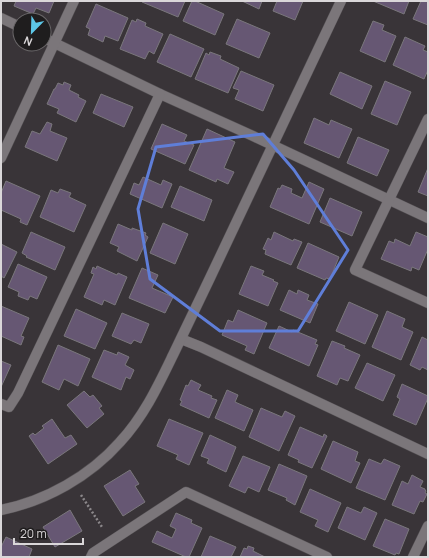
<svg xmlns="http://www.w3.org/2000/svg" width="429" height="558" viewBox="0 0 429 558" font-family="Manrope,sans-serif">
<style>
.building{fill:#665773;stroke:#7a777c}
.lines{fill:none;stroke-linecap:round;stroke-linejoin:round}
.minor-casing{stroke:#545053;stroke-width:11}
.tertiary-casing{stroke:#545053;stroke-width:11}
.path{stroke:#8c888b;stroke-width:2.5;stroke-dasharray:2 2;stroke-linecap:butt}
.minor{stroke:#7b767a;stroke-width:10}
.tertiary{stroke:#7b767a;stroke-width:10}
.marked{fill:none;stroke:#5f7ed8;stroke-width:3;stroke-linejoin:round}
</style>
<rect width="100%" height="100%" fill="#393438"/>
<g class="building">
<path d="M16,1H54L49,13L36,8L33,14L14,6Z"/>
<path d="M142,1H185L178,17L142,2Z"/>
<path d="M192,1H195L224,14L215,35L183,21Z"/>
<path d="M242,1H262L259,9Z"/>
<path d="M277,1H303L295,20L273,11Z"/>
<path d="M373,1H409L404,14Z"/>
<path d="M421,1H428V25L413,19Z"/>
<path d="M96,4L128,18L118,41L105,36L103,42L88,35L90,29L86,27Z"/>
<path d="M137,19L146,23L145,26L163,34L154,54L149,51L145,59L120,49L132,20L136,22Z"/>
<path d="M237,19L270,33L259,58L226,44Z"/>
<path d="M373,21L384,25L382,30L396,36L385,62L360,51Z"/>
<path d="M170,34L204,49L191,77L157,62Z"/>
<path d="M405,37L425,46L423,50L428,52V70L424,79L393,65Z"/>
<path d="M210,52L221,56L220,59L239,68L228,93L195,79L206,53L209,55Z"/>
<path d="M241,71L274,85L263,111L235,99L239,90L233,88Z"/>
<path d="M340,72L372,86L362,109L330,94Z"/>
<path d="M385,81L411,92L397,125L371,114Z"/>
<path d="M64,82L71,85L69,90L79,95L78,97L86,101L76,122L57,113L59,109L47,104L54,89H55L58,83L63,85Z"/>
<path d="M101,94L133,107L124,127L93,113Z"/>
<path d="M314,118L329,125L331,120L352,129L339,158L304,143Z"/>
<path d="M47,122L52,124L50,131L67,138L57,161L25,147L32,131L40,134Z"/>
<path d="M162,124L187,135L184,141L194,145L185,164L151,149Z"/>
<path d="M207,129L235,142L224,168L234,172L228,184L217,179L216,182L189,170Z"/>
<path d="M358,137L389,150L377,176L347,163Z"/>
<path d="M428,168V196L418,192Z"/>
<path d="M143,177L161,185L163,180L172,184L162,208L130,194L134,183L139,185Z"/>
<path d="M6,181L40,196L27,225L20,222L21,219L1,210V193Z"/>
<path d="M309,182L324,189L309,224L270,207L278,188L280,189L282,185L292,189L291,193L302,198Z"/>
<path d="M180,186L212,200L204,221L171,207Z"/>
<path d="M60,189L71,193L69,197L86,205L74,232L40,217L51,190L58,193Z"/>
<path d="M330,198L362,212L352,236L320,222Z"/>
<path d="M163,223L188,234L175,264L150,253Z"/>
<path d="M118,224L132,230V228L146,233L145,235L148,237L137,261L117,251L119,247L110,243Z"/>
<path d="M31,232L65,247L55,270L26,257L27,256L22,253Z"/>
<path d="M274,232L293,241L294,239L302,242L291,265L265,254L266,250L263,249L268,238L271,240Z"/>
<path d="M416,232L428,237V249L419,270L412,267L411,271L381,259L389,241L394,243L395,239L410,246Z"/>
<path d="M308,243L339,257L330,279L326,278L325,280L297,268Z"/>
<path d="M1,244L17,252L4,278L1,276Z"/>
<path d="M18,264L47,277L37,299L30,296L28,300L18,296L19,292L8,287Z"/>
<path d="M97,266L117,275L118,273L127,277L115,305L104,300L102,305L84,297L94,274L91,273L93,267L96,269Z"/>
<path d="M251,266L264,271L262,275L274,280L273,281L278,283L268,306L239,294Z"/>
<path d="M142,268L158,275L152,288L173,297L165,313L129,298Z"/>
<path d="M289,290L297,294L298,290L309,295L307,300L318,304L310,323L280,310Z"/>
<path d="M349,302L378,315L365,344L336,331Z"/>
<path d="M1,306L29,318L21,336L24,337L21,345L1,336Z"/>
<path d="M76,309L107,323L95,349L64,336Z"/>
<path d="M238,310L267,323L254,354L245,350L247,346L222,335L228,320L233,322Z"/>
<path d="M387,311L405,319L402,327L413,332L401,360L372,347Z"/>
<path d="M122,313L149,324L141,343L134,340L131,344L112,336Z"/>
<path d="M279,326L292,332L293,330L317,340L315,344L318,345L309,366L269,348Z"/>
<path d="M422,337L428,340V370L422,367L420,370L410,365Z"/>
<path d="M332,341L345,346L344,348L360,355L348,381L340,378L337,385L317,376Z"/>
<path d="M58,345L90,359L78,386L64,379L59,390L42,382Z"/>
<path d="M104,350L117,355L118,352L129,357L125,365L134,370L130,379L126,377L121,390L92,377Z"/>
<path d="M1,361L11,365L1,387Z"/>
<path d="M367,363L395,375L383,401L355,388Z"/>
<path d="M191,380L201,385L198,390L212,396L211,398L217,400L209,418L180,405L182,401L180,400L186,385L188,386Z"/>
<path d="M402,384L428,396V398L416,425L393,415L400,399L397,397Z"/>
<path d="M227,390L238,395L235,402L253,410L244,431L215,418Z"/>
<path d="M84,391L90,397L93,395L102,406L99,408L104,414L87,428L67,405Z"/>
<path d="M261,408L282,417L285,411L295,416L279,451L249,437Z"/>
<path d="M52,419L65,438L71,435L77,444L48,464L29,436L33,433L35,435L44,428L42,426Z"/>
<path d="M169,419L203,433L189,465L176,459L178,455L157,446Z"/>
<path d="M300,427L323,437L324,434L327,436L312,468L298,462L299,460L288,455Z"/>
<path d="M210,435L236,447L226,472L207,463L209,459L201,456Z"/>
<path d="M333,441L358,452L355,461L360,463L351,483L321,469Z"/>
<path d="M243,456L270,467L259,492L248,487L245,493L229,486Z"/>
<path d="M369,459L381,464L384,459L400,466L385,500L356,488Z"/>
<path d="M279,464L307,476L295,505L286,500L287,498L268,490Z"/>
<path d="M130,470L139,484L135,486L145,502L123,516L104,486Z"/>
<path d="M412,475L423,481L420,487L425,489V490L426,491L425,493L427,494L423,502L420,501L414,514L392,505L402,481L408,484Z"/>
<path d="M310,489L341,503L328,532L315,526L318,520L300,512Z"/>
<path d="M347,507L361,513L364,507L377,513L365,540L338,528Z"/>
<path d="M70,510L82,531L55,547L43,527Z"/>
<path d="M176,513L192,520L191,523L202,528L189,557H186L152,542L157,531L172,538L176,529L170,526Z"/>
<path d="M385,519L409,529L399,554L396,553L395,555L373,546Z"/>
<path d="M210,536L236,547L231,557H201Z"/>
<path d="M6,537L32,549L29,557H1V547Z"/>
<path d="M248,546L254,548L253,551L265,557H240L244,548L247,549Z"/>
</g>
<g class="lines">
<defs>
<g id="minor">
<path d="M1,18L20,27"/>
<path d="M44,38L160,94L253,136L428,218"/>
<path d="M428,119L355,270L428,303"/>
<path d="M1,158L74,1"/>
<path d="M181,339L201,347L428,454"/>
<path d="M1,404L9,407L18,393L160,94"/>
<path d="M91,557L93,553L186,492L327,557"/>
<path d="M413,557L428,526"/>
</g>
<path id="tertiary" d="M1,510C46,501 90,476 120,442C144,416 158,386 173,355C185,330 197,305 209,280C253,187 297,94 341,1"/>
</defs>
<use href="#minor" class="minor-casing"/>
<use href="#tertiary" class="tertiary-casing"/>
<path class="path" d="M81,495L102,527"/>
<use href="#minor" class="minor"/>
<use href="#tertiary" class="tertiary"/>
</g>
<path class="marked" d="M263,134L294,170L348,250L298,331H220L150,279L138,209L156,147Z"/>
<rect width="429" height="558" fill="none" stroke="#dad7d9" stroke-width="4"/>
<g transform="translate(32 32) rotate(203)"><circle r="19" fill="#1f1d1e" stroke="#6a6769"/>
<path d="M0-3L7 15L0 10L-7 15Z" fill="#5dc7e8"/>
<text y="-6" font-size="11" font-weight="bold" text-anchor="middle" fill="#dad7d9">N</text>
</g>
<path d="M14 538v6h69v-6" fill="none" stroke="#dad7d9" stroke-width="2"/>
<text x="20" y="538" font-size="12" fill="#dad7d9" stroke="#1f1d1e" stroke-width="3" paint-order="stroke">20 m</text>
</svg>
